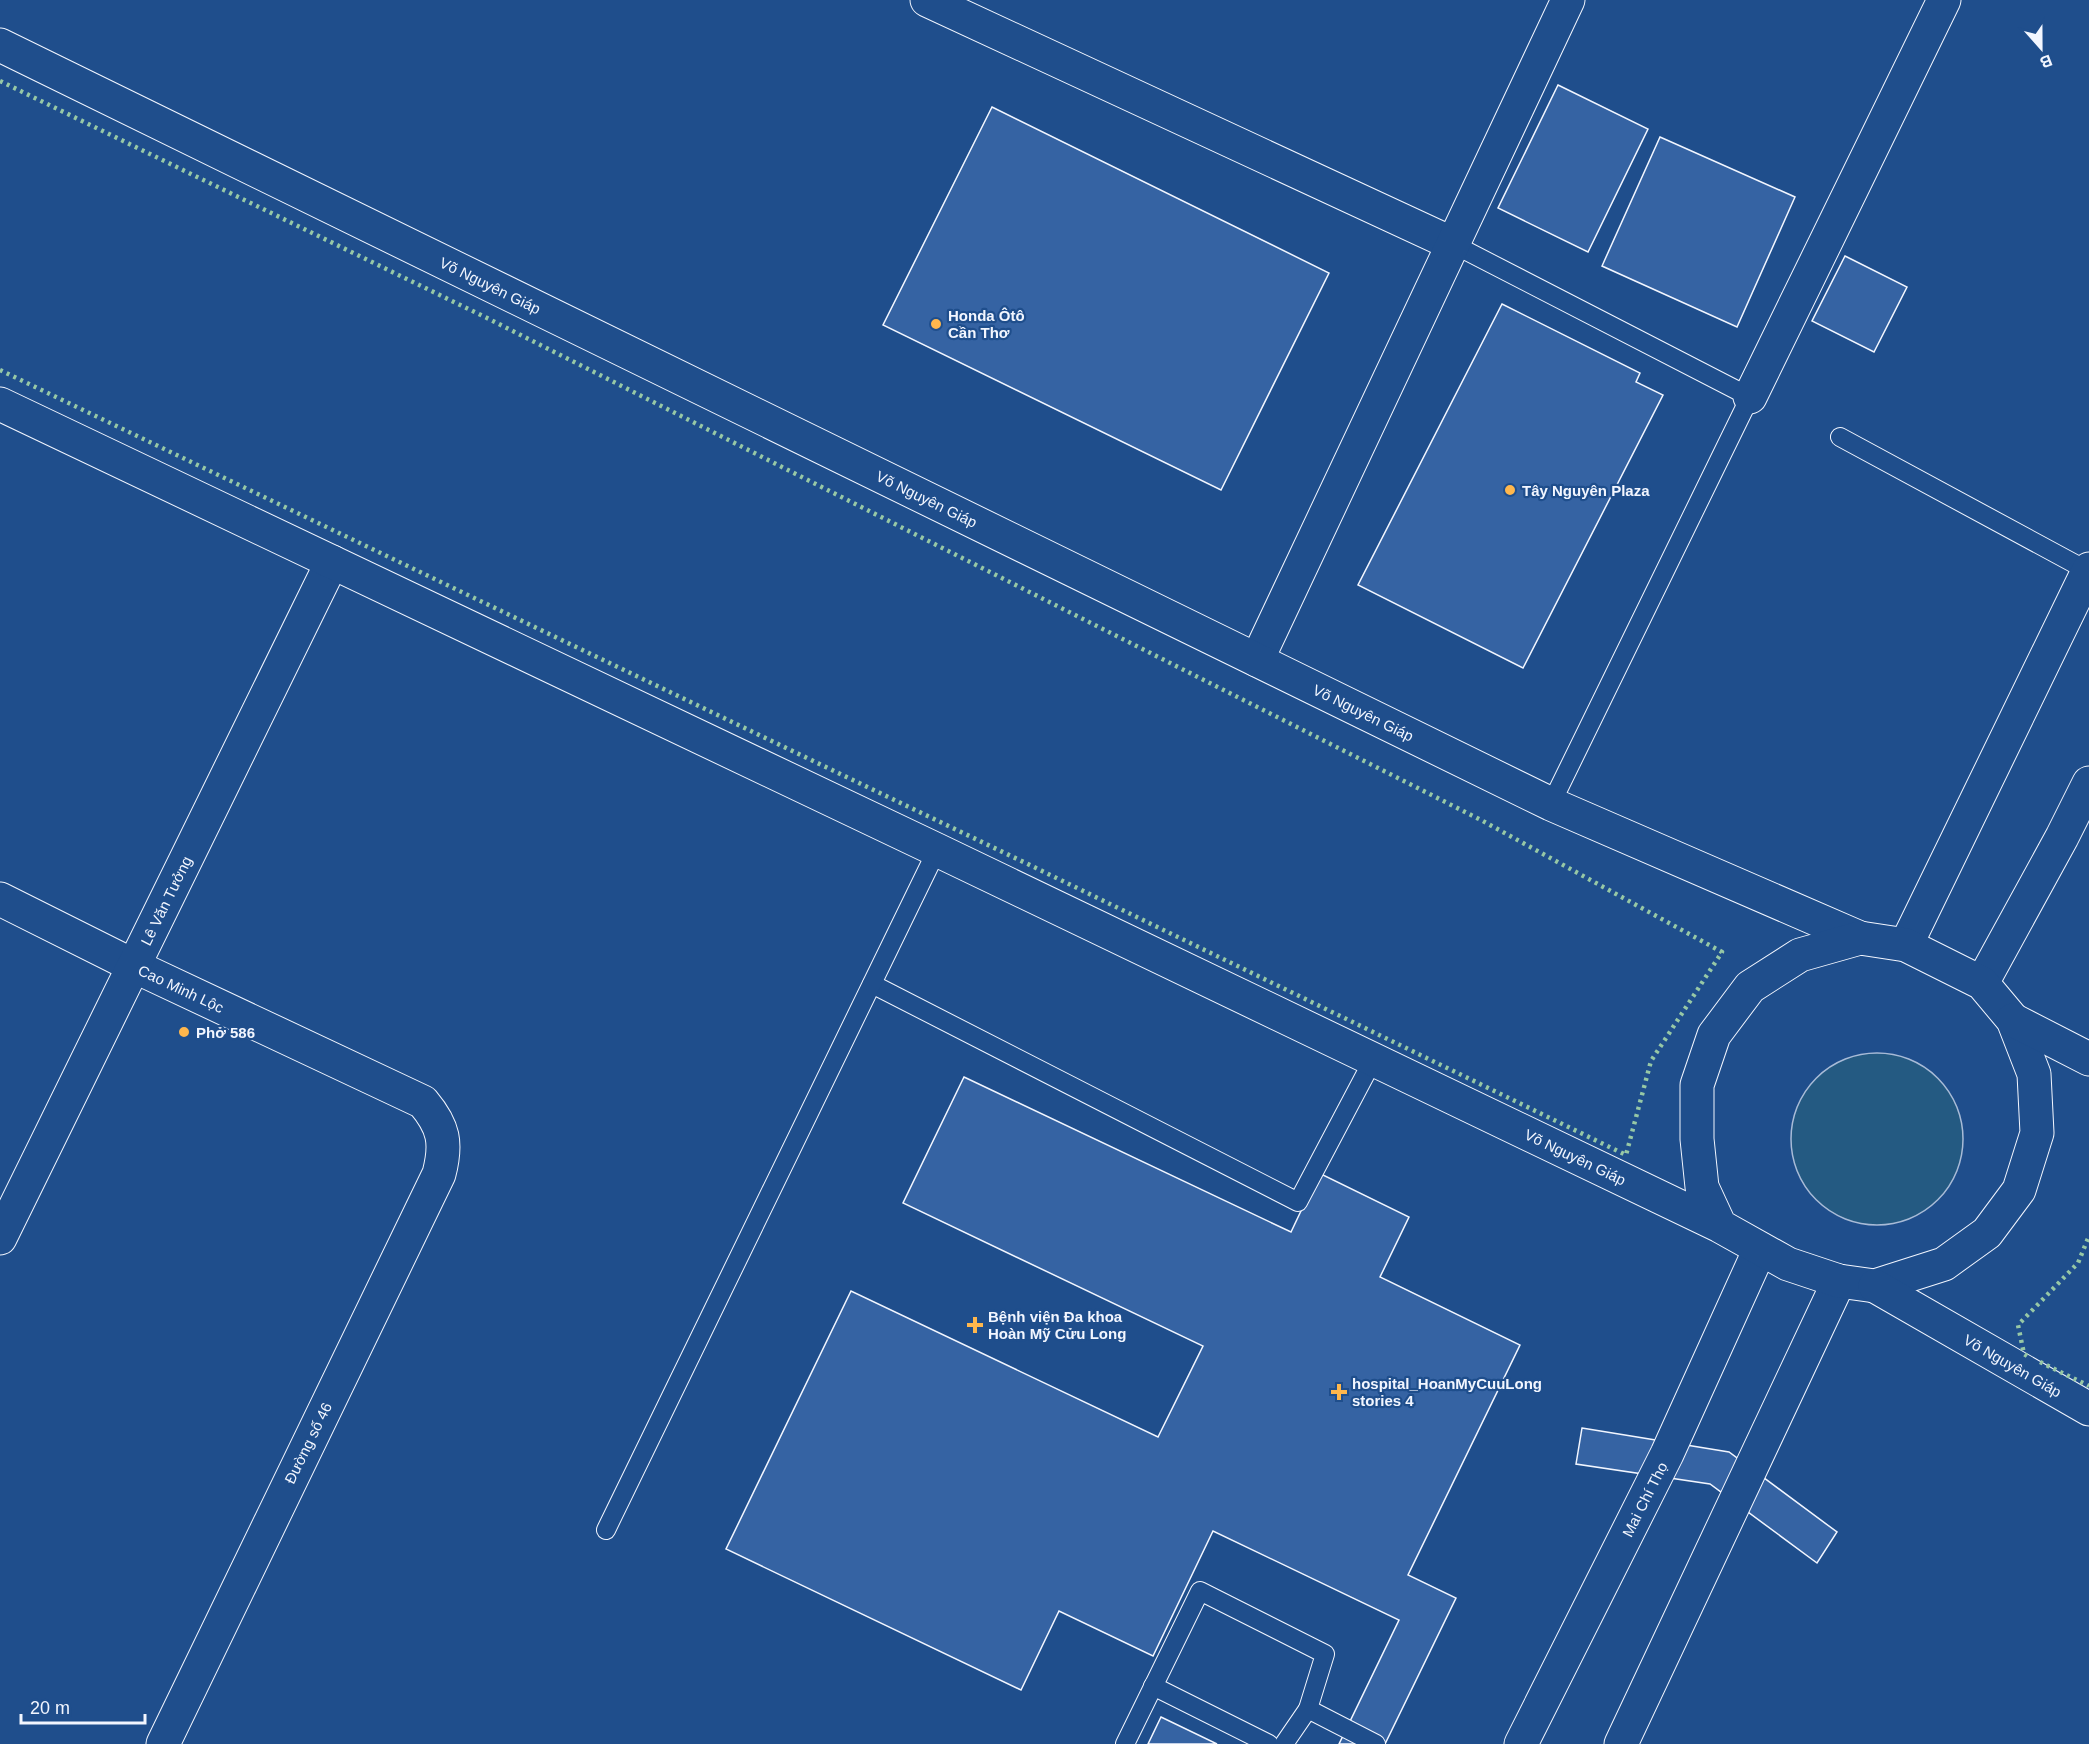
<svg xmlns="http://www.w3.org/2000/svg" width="2089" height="1744" viewBox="0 0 2089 1744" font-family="Helvetica,sans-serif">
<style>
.green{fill:#245a82;stroke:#a8bbd7;stroke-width:1.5}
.building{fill:#3563a3;stroke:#f2f6ff;stroke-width:1.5}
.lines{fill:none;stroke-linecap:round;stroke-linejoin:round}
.lane-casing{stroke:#f2f6ff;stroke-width:20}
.street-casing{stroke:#f2f6ff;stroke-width:35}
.secondary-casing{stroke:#f2f6ff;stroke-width:35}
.highway-casing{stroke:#f2f6ff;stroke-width:35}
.lane{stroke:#1f4e8c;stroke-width:18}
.street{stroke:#1f4e8c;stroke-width:33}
.secondary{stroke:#1f4e8c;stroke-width:33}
.highway{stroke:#1f4e8c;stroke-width:33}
.hedge{stroke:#97c8a6;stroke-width:4.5;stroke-dasharray:3 4.5;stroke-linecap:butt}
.poi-dot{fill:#ffb74d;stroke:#1f4e8c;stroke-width:2}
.labels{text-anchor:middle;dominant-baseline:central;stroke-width:4.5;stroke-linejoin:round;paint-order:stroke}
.street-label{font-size:15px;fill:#f2f6ff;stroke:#1f4e8c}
.poi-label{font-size:15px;font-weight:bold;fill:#f2f6ff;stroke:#1f4e8c;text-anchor:start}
</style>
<rect width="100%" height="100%" fill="#1f4e8c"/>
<circle class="green" cx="1877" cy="1139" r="86"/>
<g class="building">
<path d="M1558,85L1648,129L1588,252L1498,208Z"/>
<path d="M992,107L1329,273L1221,490L883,325Z"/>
<path d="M1660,137L1795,197L1737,327L1602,266Z"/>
<path d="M1845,256L1907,287L1874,352L1812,321Z"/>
<path d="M1502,304L1640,373L1636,382L1663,395L1523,668L1358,585Z"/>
<path d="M964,1077L1291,1232L1319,1173L1409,1217L1380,1277L1520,1345L1408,1575L1456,1598L1385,1744H1339L1399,1620L1213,1531L1153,1656L1059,1611L1021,1690L726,1549L851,1291L1158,1437L1203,1346L903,1203Z"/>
<path d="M1582,1428L1729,1452L1837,1532L1817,1563L1710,1484L1576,1464Z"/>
<path d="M1161,1717L1217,1744H1148Z"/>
</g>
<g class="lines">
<defs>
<g id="lane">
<path d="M1453,244L1750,397L1551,804"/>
<path d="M1840,437L2088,571"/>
<path d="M872,984L1298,1202L1373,1060"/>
<path d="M606,1530L937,850"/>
<path d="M1153,1686L1269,1744"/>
<path d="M1125,1744L1200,1591L1325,1654L1308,1709"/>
<path d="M1284,1744L1308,1709L1376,1744"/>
</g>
<g id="street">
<path d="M927,0L1453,244"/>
<path d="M1750,397L1944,0"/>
<path d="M1257,660L1568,0"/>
<path id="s1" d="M0,899L134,966L423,1102C444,1127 447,1143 439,1174L163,1744"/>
</g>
<g id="secondary">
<path d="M1906,945L2089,569"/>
<path d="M1982,983L2062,837L2089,783"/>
<path id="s2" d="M0,1238L332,562"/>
<path id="s3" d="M1521,1744L1667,1454L1760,1249"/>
<path d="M1621,1744L1839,1281"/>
</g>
<g id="highway">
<path id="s4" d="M0,45L1551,804L1860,938"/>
<path id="s5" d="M0,404L937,850L1720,1226L1788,1264L1839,1281L1875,1286L1944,1264L1987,1233L2019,1190L2037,1133L2034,1074L2013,1020L1982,983L1906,945L1860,938L1800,955L1750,987L1714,1035L1697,1085V1139L1702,1187L1720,1226"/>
<path d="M2013,1020L2089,1059"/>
<path id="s6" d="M1875,1286L2089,1409"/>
</g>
</defs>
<use href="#lane" class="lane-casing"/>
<use href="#street" class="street-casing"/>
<use href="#secondary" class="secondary-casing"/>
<use href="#highway" class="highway-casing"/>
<use href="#lane" class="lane"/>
<use href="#street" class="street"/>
<use href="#secondary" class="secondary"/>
<use href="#highway" class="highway"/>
<g class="hedge">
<path d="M0,81L489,319L1481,820L1722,952L1651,1061L1626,1155L1036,868L0,370"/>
<path d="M2027,1356L2024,1354L2018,1325L2078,1263L2089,1236"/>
<path d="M2040,1362L2089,1386"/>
</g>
</g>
<g class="poi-dot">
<circle cx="936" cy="324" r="6"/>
<circle cx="1510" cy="490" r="6"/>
<circle cx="184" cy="1032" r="6"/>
<path d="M972 1316h6v6h6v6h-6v6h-6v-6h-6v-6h6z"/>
<path d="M1336 1383h6v6h6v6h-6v6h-6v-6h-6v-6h6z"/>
</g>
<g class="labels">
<g class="street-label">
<text stroke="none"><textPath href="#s4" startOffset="546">Võ Nguyên Giáp</textPath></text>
<text stroke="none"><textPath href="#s4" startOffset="1032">Võ Nguyên Giáp</textPath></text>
<text stroke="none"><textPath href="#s4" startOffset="1518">Võ Nguyên Giáp</textPath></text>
<text stroke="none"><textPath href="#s2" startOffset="376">Lê Văn Tưởng</textPath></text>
<text stroke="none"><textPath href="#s1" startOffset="202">Cao Minh Lộc</textPath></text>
<text stroke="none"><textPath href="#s5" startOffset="1746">Võ Nguyên Giáp</textPath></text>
<text stroke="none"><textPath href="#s6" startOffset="159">Võ Nguyên Giáp</textPath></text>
<text transform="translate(308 1443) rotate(-64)">Đường số 46</text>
<text stroke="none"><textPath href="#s3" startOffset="274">Mai Chí Thọ</textPath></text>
</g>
<g class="poi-label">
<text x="948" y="315">Honda Ôtô<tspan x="948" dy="17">Cần Thơ</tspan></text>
<text x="1522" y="490">Tây Nguyên Plaza</text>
<text x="196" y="1032">Phở 586</text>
<text x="988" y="1316">Bệnh viện Đa khoa<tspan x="988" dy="17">Hoàn Mỹ Cửu Long</tspan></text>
<text x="1352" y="1383">hospital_HoanMyCuuLong<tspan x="1352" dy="17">stories 4</tspan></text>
</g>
</g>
<g transform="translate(2041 48) rotate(159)" stroke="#1f4e8c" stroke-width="4.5" paint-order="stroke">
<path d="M0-4.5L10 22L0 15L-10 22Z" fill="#f2f6ff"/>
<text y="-9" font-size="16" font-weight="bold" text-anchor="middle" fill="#f2f6ff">B</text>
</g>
<path d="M21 1714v9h124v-9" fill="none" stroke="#f2f6ff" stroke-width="3"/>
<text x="30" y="1714" font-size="18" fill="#f2f6ff" stroke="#1f4e8c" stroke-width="4.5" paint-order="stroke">20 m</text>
</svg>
